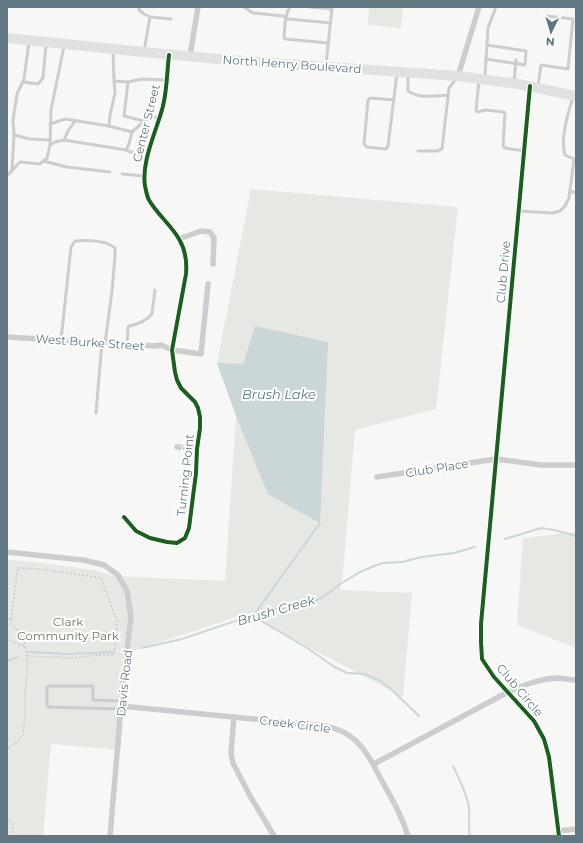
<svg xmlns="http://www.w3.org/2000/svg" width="583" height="843" viewBox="0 0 583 843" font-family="Montserrat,sans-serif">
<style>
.green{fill:#e6e9e3}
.water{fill:#cad6d7}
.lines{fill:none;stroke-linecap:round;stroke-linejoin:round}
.stream{stroke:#cad6d7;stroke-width:2}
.path{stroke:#c9cbcc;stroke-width:1.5;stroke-dasharray:2 2;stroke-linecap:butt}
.lane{stroke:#cccdce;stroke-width:3}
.street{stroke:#cccdce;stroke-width:5.5}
.highway{stroke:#e0e1e1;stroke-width:10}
.cycleway-casing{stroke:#fff;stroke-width:6}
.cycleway{stroke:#1b5e20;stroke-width:4}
.labels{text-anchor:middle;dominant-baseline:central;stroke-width:4;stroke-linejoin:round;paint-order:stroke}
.street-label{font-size:12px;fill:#617882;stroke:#fff}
.park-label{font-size:12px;fill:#687a60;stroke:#fff}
.water-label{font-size:13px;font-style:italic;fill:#5c787d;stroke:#fff}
</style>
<rect width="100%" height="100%" fill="#f7f7f6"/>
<g class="green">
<path d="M369,7H403L401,28L368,25Z"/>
<path d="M251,189L458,207L436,409L355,430L343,572L340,590L412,593L403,697L246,614L130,652L133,614L124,596L131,617L121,706V750L51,744L43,836H7V560L35,562L95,570L114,576L225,581L236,416L217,363Z"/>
<path d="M576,532V648L517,625L523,538Z"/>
</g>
<path class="water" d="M255,326L328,342L320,523L268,494L236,416L217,363L243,364Z"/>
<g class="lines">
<g class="stream">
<path d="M505,539L541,528L554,530L576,536"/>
<path d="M254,615L320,523"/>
<path d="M253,616L309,649L333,666L347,673L365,674L382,682L392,690L419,716"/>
<path d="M142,648L182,639L265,611L276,609H285L312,602L322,598L340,584L360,572L374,566L383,563L402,562L422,557L454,553L475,547"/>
<path d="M28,652L67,654L114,652"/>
<path d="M7,661L18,657"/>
<path d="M453,766C459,779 467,793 469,808C470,817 468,826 470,836"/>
</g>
<g class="path">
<path d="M7,619H11L18,568L40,569L101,578L117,621L114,655H97L73,658L27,656V676L25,691V715L23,736L15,744L7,749"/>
<path d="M11,619V624C24,636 23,639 27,656"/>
<path d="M7,640L24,646"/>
<path d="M7,817L13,825L12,836"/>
</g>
<g class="lane">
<path d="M139,7V10L144,14L150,17"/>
<path d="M244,7L253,13L283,16L288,19L331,23"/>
<path d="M290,7C284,16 285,28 284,38L286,39L328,43"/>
<path d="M309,7L332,9"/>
<path d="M487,45L526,51L525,65L486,59Z"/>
<path d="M487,45L488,28L496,7"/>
<path d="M144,51L150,17L171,19"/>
<path d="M326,65L332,7"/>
<path d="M408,74V91C420,99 435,96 448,95"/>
<path d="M485,77L486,59"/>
<path d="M479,80L476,111L478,112L485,110L504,112L505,114L503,146L505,148L524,151"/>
<path d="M114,81L128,82L142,79L167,80"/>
<path d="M23,82L38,84L43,78L46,44"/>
<path d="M128,82L124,116L144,121"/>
<path d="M514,82L516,60"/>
<path d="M538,86L541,65L568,69L573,19L547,16"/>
<path d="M394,100L370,98L368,100L364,144L367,147L386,149L388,146L397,73"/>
<path d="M50,124L65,119L109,126L132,132L148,118L159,117"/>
<path d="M109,126L110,115L115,93L114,80L113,51"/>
<path d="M14,135L30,139L50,140"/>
<path d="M64,140L68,131L75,121"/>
<path d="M50,145L55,142L64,140L126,150L147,158"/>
<path d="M126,150L129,144L132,132"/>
<path d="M418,151H437L442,149L449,88L456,79"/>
<path d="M43,161L67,167L110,172"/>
<path d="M12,170L14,135L13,120L17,94L24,79L29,42"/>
<path d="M122,174L144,176"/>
<path d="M7,176L20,162L40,164L47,158L50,145L51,110L64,46"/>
<path d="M570,192H576"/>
<path d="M518,211L553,213L560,211L565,206L569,198L574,159L565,155C560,139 568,113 573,97"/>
<path d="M61,340L71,247L75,241C86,240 106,240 115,248V256L112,291L105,343"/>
<path d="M127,344L128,328L129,326C137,325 147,320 152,314L155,290"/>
<path d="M96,413L102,342"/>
<path d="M121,709L48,707L47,704V687L49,686H93V700L122,701"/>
</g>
<g class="street">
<path d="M190,56L198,7"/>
<path d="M458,76L479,7"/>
<path d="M530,86L481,624V642L482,659L494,677L534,721L544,739L549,757L559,836"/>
<path d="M179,239L201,231L210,232L214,238L213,264"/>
<path d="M7,337L156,346L161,345L172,350L201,354L208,284"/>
<path d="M177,447L197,449"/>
<path d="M377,477L496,459L541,465H576"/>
<path d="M124,517L136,531L150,538L167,542L177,543L185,538L189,528L196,473L197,449L200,428V417L198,408L195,402L181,388L177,380L175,372L172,350L186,274C187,262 185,249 179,239C171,225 157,214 149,200C147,197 146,190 145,186C141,161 157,130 163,106C167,90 167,72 169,55"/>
<path d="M7,552L83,560L104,565L118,575L127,591L131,617L123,684L110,836"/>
<path d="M121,706L325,726C336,728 346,732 355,740C367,751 374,766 382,781C392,799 402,816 408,836"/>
<path d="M234,717L231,753L233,763L249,794L274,836"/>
<path d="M374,764L508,692C524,685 539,679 557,678C563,678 570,680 576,680"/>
<path d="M559,831L576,829"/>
</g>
<path class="highway" d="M7,38L143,52L229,60L458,76L518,84L576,96"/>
<defs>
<g id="cycleway">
<path d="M530,86L481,624V642L482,659L494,677L534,721L544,739L549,757L559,836"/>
<path d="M124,517L136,531L150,538L167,542L177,543L185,538L189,528L196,473L197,449L200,428V417L198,408L195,402L181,388L177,380L175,372L172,350L186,274C187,262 185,249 179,239C171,225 157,214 149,200C147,197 146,190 145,186C141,161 157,130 163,106C167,90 167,72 169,55"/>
</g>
</defs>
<use href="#cycleway" class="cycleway-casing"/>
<use href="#cycleway" class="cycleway"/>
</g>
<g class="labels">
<g class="street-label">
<text transform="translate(292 64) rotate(4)">North Henry Boulevard</text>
<text transform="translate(146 123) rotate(-76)">Center Street</text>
<text transform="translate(503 272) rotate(-85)">Club Drive</text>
<text transform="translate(90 342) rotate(4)">West Burke Street</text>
<text transform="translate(437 468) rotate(-9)">Club Place</text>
<text transform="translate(185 475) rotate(-84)">Turning Point</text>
<text transform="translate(124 683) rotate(-84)">Davis Road</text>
<text transform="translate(520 690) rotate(50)">Club Circle</text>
<text transform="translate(295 724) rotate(7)">Creek Circle</text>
</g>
<g class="park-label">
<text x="68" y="621">Clark<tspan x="68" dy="14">Community Park</tspan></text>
</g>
<g class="water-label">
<text x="279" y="394">Brush Lake</text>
<text transform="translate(276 610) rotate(-16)">Brush Creek</text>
</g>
</g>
<rect width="583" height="843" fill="none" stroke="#617882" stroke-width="16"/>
<g transform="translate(551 32) rotate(185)" stroke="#ffffff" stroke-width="3" paint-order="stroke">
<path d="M0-3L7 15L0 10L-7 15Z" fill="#617882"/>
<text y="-6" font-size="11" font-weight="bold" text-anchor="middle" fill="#617882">N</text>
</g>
</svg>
